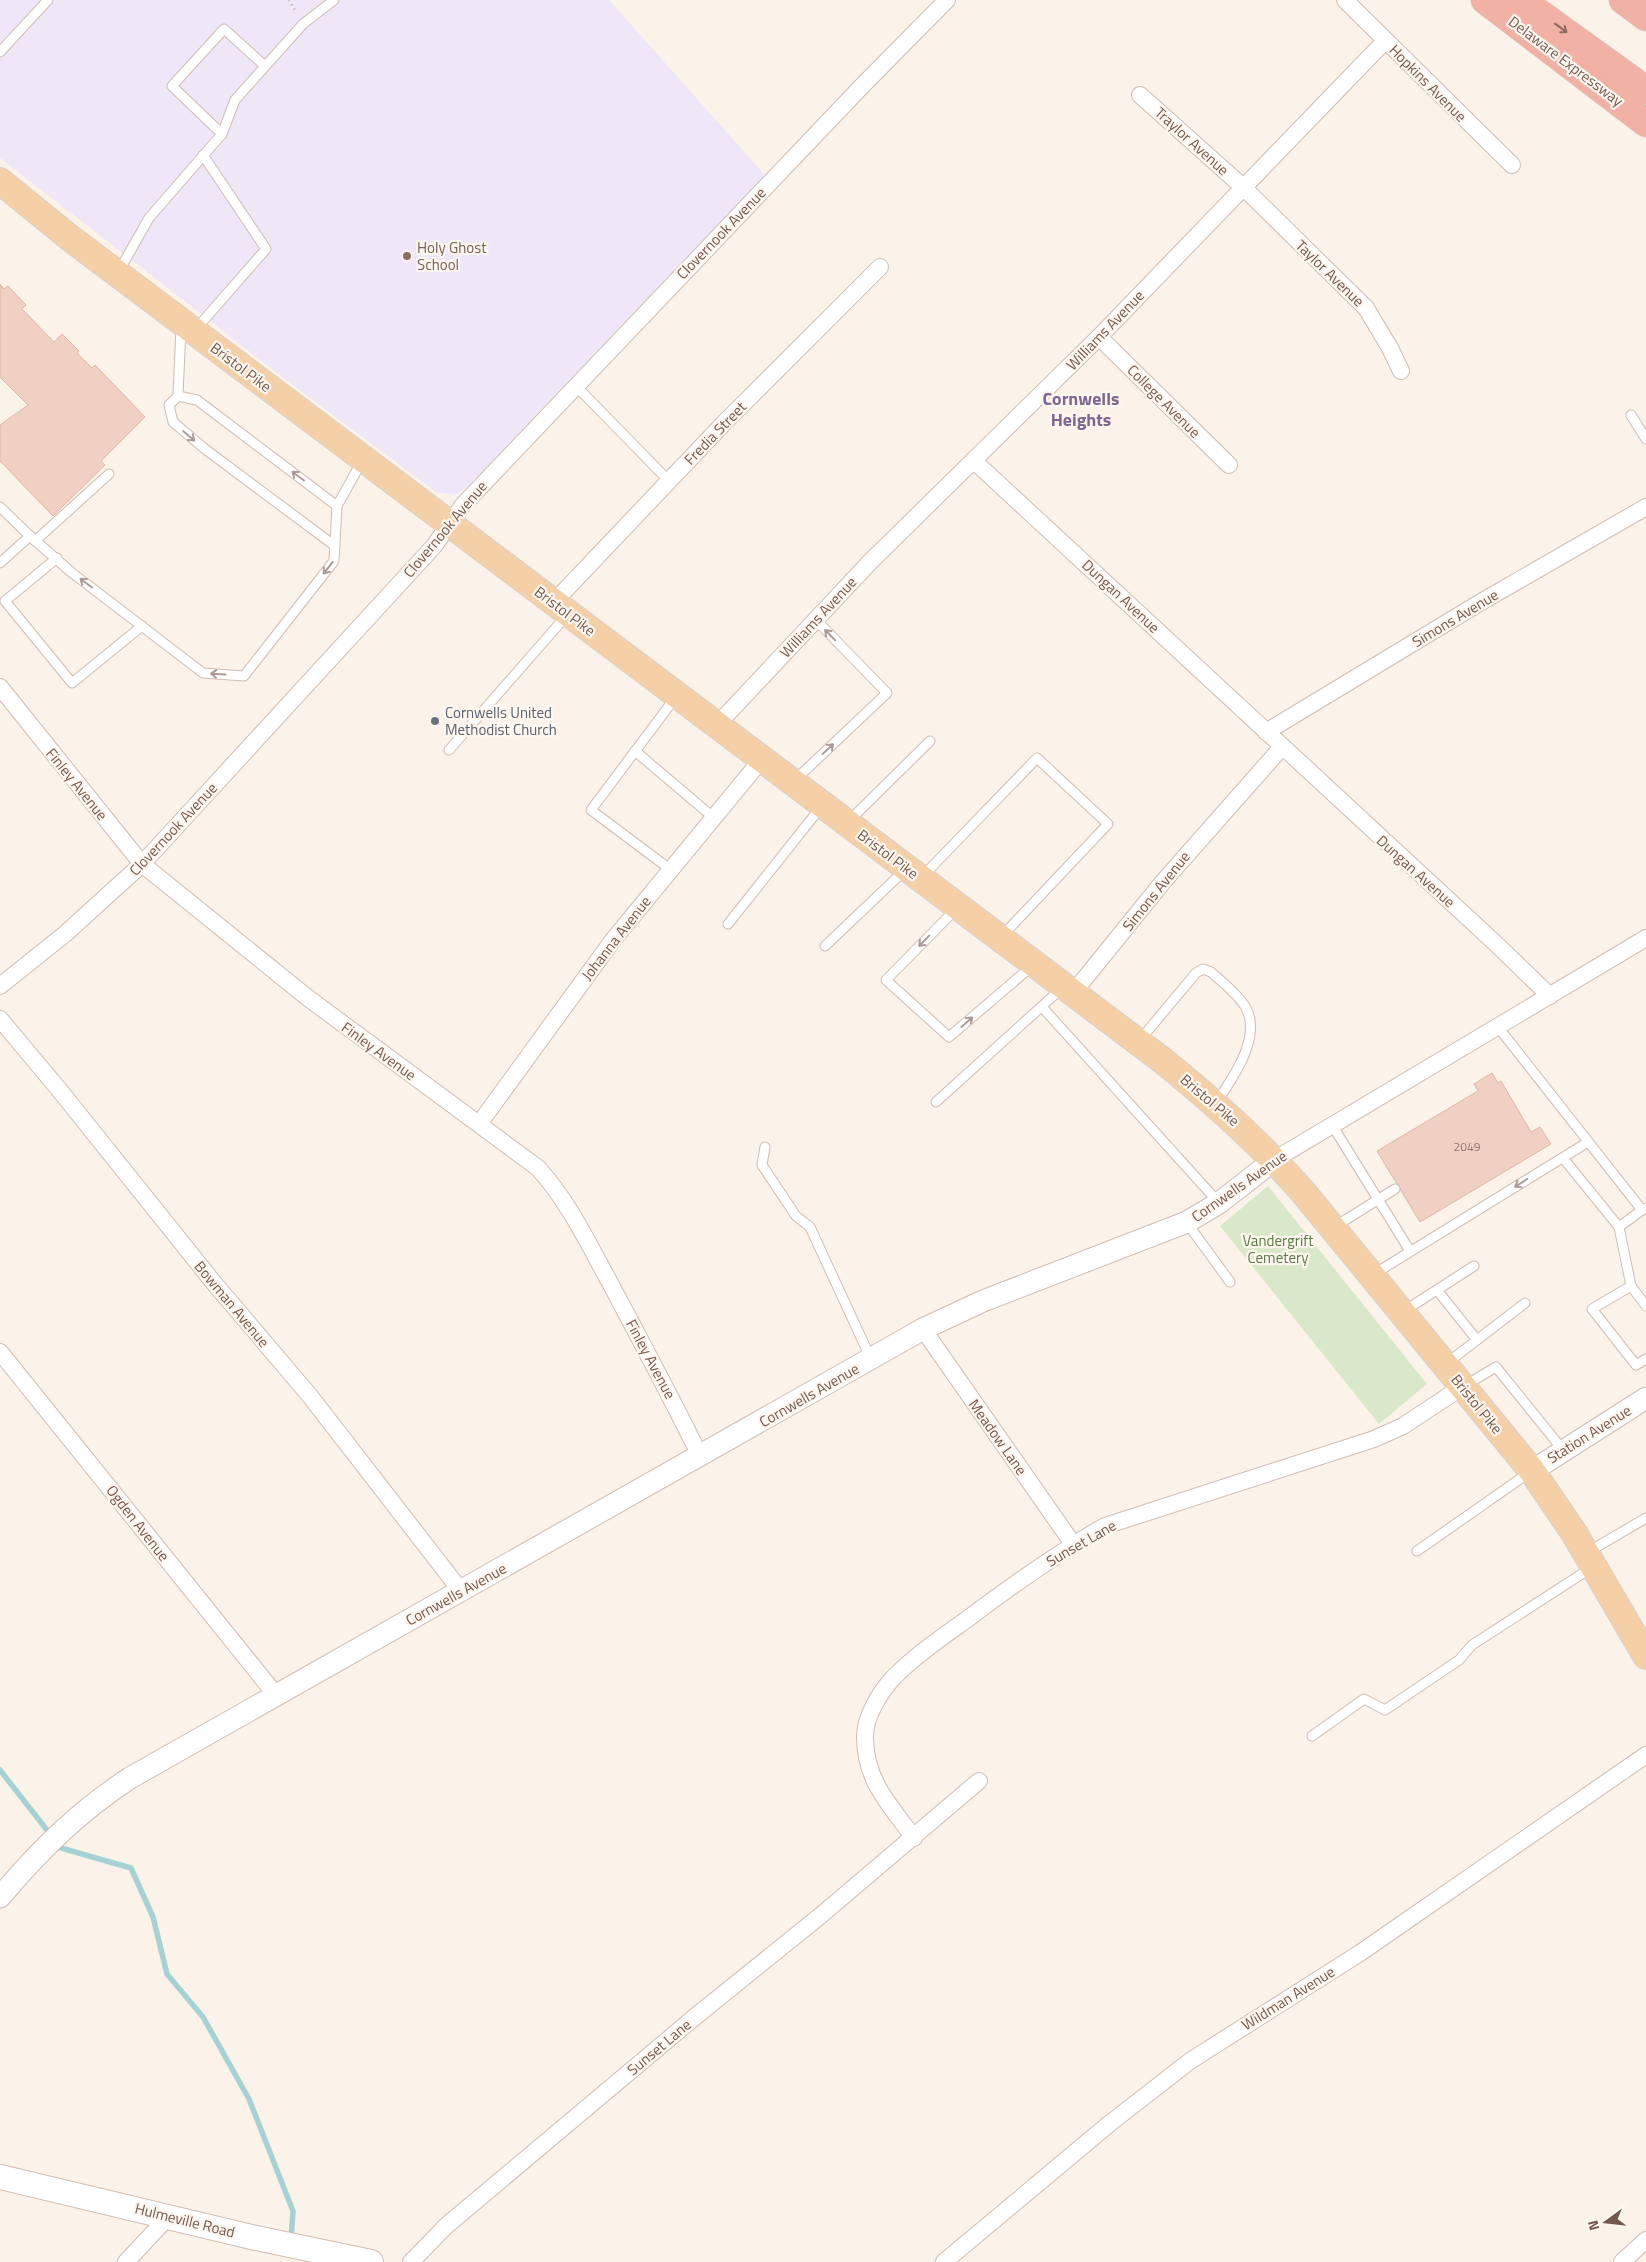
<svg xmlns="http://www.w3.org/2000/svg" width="1646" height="2262" viewBox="0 0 1646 2262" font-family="'Titillium Web',sans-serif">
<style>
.education{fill:#efe6f8}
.green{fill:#d8e8c8}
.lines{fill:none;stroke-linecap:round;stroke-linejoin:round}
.stream{stroke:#a6d2d5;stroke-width:5.5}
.building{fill:#efd0c3;stroke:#e0b5a4}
.service-casing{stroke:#cfbcb2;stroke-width:11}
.minor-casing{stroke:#cfbcb2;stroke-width:18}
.tertiary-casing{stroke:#cfbcb2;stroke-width:23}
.secondary-casing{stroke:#d1bcb0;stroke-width:26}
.primary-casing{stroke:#d8d0cd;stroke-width:28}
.motorway-casing{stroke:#d8d0cd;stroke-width:29}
.path{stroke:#d4b3a6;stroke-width:3;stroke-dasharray:1 4;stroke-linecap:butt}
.service{stroke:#fff;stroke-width:9}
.minor{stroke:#fff;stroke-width:16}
.tertiary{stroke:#fff;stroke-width:21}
.secondary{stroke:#fff;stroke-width:24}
.primary{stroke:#f5d0a7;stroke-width:26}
.motorway{stroke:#f1b1a5;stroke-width:28}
.oneway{stroke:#8d6a5f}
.oneway2{stroke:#ac9b95}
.education-dot{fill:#8d6e63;stroke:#fef7f0;stroke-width:2}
.worship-dot{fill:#6b7280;stroke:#fef7f0;stroke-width:2}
.labels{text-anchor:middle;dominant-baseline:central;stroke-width:4.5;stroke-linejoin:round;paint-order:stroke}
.number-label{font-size:12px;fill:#93766b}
.street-label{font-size:15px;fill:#74584e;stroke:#fef7f0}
.education-label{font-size:15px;fill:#785e54;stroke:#fef7f0;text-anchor:start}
.worship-label{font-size:15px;fill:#5b616d;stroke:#fef7f0;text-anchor:start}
.park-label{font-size:15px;fill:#5b7947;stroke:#fef7f0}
.quarter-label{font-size:18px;font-weight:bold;fill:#7e6690;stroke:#fef7f0}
</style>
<rect width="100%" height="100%" fill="#fbf3e9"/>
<path class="education" d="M0,0H609L765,175L467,487L454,495L436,492L285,379L0,158Z"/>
<path class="green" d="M1268,1186L1427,1384L1379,1424L1220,1226Z"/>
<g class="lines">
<path class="stream" d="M0,1770L61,1848L131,1868L153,1917L167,1974L203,2017L249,2099L293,2211L291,2240"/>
</g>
<g class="building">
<path d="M0,284L4,289L8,286L26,305L22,309L54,342L62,334L79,351L77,353L92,368L95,365L145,417L101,461L105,465L53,516L0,461V425L28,405L0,377Z"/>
<path d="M1492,1073L1498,1083L1501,1081L1531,1132L1540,1127L1551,1144L1420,1222L1377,1151L1478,1091L1474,1084Z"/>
</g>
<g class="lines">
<defs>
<g id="service">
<path d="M0,52L48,0"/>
<path d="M222,134L172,86L224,29L265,66"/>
<path d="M119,271L149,218L222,134L235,100L303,24L334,0"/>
<path d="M196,329L266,249L203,155"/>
<path d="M576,386L669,481"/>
<path d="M178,396L181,327"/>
<path d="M1631,415L1646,439"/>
<path d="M0,507L30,536L0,563"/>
<path d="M30,536L71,572L203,673L244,676L334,561L337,506L362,461"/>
<path d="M35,541L109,474"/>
<path d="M335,546L205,449L173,422L169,405L178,396L197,400L337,506"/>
<path d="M57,558L5,601L72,683L142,626"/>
<path d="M449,750L567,615"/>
<path d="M635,751L714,818"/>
<path d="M795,780L887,693L815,619"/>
<path d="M849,821L930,741"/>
<path d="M671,870L591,810L675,698"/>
<path d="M922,877L1037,758L1108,824L1002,936"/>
<path d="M956,909L886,980L949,1037L1032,966"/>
<path d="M728,924L821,807"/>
<path d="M825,946L905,870"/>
<path d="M1042,1007L1219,1203"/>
<path d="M1498,1027L1642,1210L1646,1208"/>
<path d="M1140,1040L1196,973L1203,969L1211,972C1222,982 1239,995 1246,1008C1262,1038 1232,1079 1216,1103"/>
<path d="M936,1102L1062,988"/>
<path d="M1332,1125L1410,1251"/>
<path d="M765,1147L762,1165L796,1216L810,1227L871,1359"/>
<path d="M1563,1158L1619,1227L1642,1210"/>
<path d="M1187,1223L1230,1282"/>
<path d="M1334,1227L1395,1189"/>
<path d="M1619,1227L1631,1286L1646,1306"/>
<path d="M1374,1274L1588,1142"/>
<path d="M1631,1286L1592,1309L1636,1365L1646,1359"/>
<path d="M1437,1290L1477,1340"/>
<path d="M1404,1311L1474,1266"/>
<path d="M1447,1363L1525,1303"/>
<path d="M1464,1386L1496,1367L1563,1450"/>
<path d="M1417,1551L1530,1472"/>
<path d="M1588,1552L1646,1518"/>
<path d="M1312,1736L1364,1699L1385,1710L1459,1660L1472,1645L1591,1568"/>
</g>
<g id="minor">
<path d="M1345,0L1512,165"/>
<path d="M1140,95L1243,187L1366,308L1390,348L1401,371"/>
<path d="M1099,337L1229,465"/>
<path d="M974,461L1494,942L1550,996"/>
<path d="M554,602L724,423L880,267"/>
<path d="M0,687L142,864L308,998L538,1168C568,1201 587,1241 609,1281C640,1339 671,1397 700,1456"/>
<path d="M717,725L870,562L1099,337L1385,41"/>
<path d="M1266,732L1481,602L1646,507"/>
<path d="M0,986L65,934L142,864L434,546L463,505L862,86L947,0"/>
<path d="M1073,993L1162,883L1282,747"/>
<path d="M0,1019L61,1092L214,1283L310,1396L461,1591"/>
<path d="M479,1124L613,940L762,759"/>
<path d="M1274,1160L1646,938"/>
<path d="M923,1329L1073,1544"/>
<path d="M0,1352L276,1695"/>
<path d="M914,1838C890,1805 865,1781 865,1737C865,1716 880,1692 894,1677C916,1655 941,1638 966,1620C1011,1586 1056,1554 1105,1526L1374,1439L1403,1426L1462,1387"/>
<path d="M126,2262L169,2216"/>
<path d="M411,2262L446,2226L696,2016L820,1916L979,1781"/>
<path d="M944,2262L1109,2124L1190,2061L1360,1953L1646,1755"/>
<path d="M1622,2262L1646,2240"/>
</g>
<g id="tertiary">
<path d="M1532,1471L1646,1398"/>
<path d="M0,1897C40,1850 78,1812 130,1778L923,1329L983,1301L1187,1222L1219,1203L1274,1160"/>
</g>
<path id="secondary" d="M0,2177L256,2238L371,2262"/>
<path id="primary" d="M0,181L70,238L1162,1060C1213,1101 1260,1143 1303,1192L1532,1471L1574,1533L1646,1656"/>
<g id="motorway">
<path d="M1485,0L1646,123"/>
<path d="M1521,0L1646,90"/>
<path d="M1623,0L1646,17"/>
</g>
</defs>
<use href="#service" class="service-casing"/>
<use href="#minor" class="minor-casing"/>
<use href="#tertiary" class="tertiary-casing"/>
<use href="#secondary" class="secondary-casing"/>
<use href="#primary" class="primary-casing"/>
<use href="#motorway" class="motorway-casing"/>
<path class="path" d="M289,0L296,12"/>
<use href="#service" class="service"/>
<use href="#minor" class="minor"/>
<use href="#tertiary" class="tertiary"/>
<use href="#secondary" class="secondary"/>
<use href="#primary" class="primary"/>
<use href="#motorway" class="motorway"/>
</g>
<defs><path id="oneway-shaft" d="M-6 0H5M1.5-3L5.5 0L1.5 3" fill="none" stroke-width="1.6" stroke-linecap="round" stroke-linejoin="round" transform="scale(1.25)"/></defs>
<use class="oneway" href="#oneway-shaft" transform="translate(1561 28) rotate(36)"/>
<g class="oneway2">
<use href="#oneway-shaft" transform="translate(189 436) rotate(40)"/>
<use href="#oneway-shaft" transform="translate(298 476) rotate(-143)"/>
<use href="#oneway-shaft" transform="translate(328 568) rotate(128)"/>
<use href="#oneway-shaft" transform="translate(86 583) rotate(-143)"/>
<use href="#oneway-shaft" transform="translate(830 635) rotate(-134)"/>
<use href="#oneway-shaft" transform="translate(218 674) rotate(-177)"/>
<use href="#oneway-shaft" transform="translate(828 749) rotate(-43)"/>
<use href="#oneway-shaft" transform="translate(924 941) rotate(134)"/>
<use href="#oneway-shaft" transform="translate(967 1022) rotate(-41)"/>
<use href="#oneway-shaft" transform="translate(1521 1183) rotate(148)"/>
</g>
<circle class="education-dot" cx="407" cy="256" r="5"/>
<circle class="worship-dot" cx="435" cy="721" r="5"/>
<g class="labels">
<g class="number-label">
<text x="1467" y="1146">2049</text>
</g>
<g class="street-label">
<text transform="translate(1566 61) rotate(37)">Delaware Expressway</text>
<text transform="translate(1428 83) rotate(45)">Hopkins Avenue</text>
<text transform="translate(1192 141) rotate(42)">Traylor Avenue</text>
<text transform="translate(721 233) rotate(-46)">Clovernook Avenue</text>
<text transform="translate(1330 273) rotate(44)">Taylor Avenue</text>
<text transform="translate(1105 330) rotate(-46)">Williams Avenue</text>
<text transform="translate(241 367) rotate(37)">Bristol Pike</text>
<text transform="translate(1164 401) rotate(45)">College Avenue</text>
<text transform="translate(715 433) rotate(-46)">Fredia Street</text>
<text transform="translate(445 529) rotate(-50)">Clovernook Avenue</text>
<text transform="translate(1121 596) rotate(43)">Dungan Avenue</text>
<text transform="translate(565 611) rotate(37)">Bristol Pike</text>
<text transform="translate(818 617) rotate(-47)">Williams Avenue</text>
<text transform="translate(1455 618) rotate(-31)">Simons Avenue</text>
<text transform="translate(77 784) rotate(51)">Finley Avenue</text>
<text transform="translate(173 829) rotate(-47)">Clovernook Avenue</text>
<text transform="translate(888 854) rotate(37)">Bristol Pike</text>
<text transform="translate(1416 871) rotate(42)">Dungan Avenue</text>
<text transform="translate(1156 891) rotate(-51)">Simons Avenue</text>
<text transform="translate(616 938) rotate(-52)">Johanna Avenue</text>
<text transform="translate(379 1051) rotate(36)">Finley Avenue</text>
<text transform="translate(1210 1100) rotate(40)">Bristol Pike</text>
<text transform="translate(1239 1186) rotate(-35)">Cornwells Avenue</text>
<text transform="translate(232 1304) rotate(50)">Bowman Avenue</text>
<text transform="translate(651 1359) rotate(62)">Finley Avenue</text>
<text transform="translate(809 1395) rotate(-30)">Cornwells Avenue</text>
<text transform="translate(1477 1404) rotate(51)">Bristol Pike</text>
<text transform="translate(1589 1434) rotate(-32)">Station Avenue</text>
<text transform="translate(998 1437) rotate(55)">Meadow Lane</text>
<text transform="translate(138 1523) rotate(52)">Ogden Avenue</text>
<text transform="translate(1081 1543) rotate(-30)">Sunset Lane</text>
<text transform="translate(456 1594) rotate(-29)">Cornwells Avenue</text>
<text transform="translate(1288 1998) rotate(-32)">Wildman Avenue</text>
<text transform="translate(659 2047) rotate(-40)">Sunset Lane</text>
<text transform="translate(185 2220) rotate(14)">Hulmeville Road</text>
</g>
<g class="education-label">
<text x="417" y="247">Holy Ghost<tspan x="417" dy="17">School</tspan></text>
</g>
<g class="worship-label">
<text x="445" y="712">Cornwells United<tspan x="445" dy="17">Methodist Church</tspan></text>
</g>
<g class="park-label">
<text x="1278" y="1240">Vandergrift<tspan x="1278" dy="17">Cemetery</tspan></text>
</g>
<g class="quarter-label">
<text x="1081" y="398">Cornwells<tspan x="1081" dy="21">Heights</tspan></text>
</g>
</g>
<g transform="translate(1606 2222) rotate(255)" stroke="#fef7f0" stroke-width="4" paint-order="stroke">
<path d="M0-4L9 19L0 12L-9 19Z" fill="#74584e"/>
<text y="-8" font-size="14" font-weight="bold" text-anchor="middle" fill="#74584e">N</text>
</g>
</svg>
